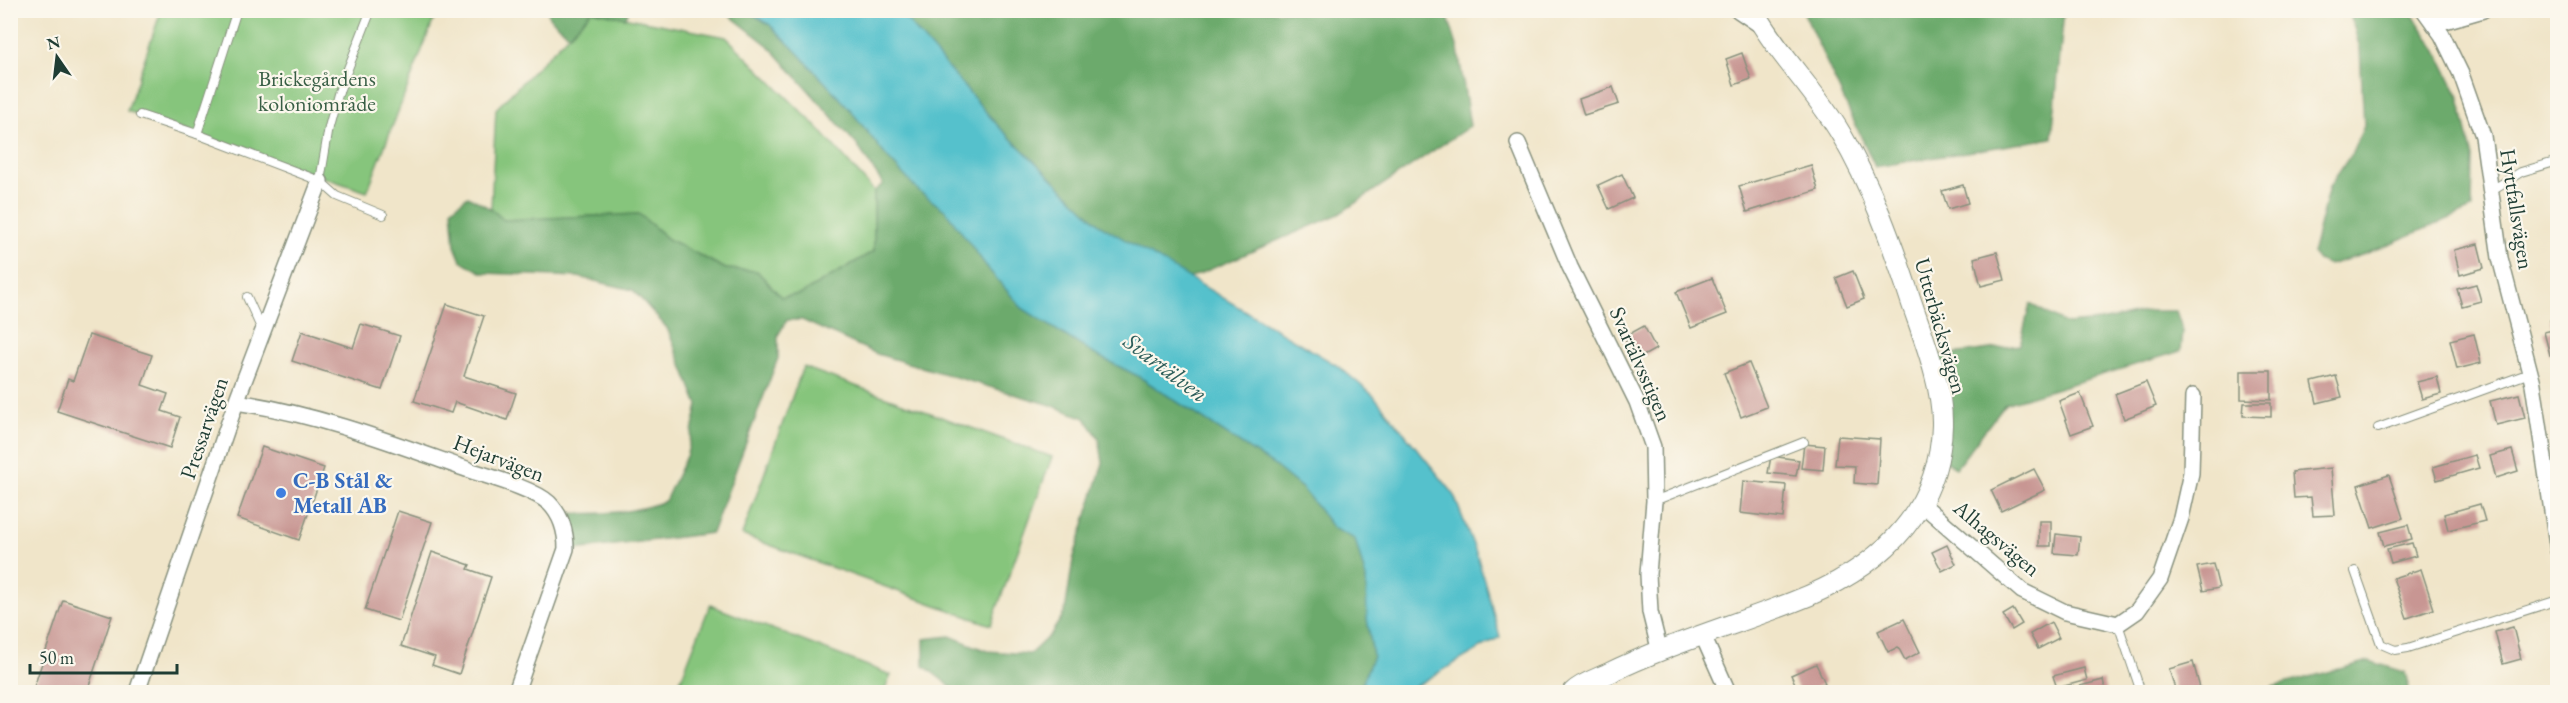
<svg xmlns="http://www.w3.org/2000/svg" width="2568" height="703" viewBox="0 0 2568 703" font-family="'EB Garamond',serif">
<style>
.green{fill:#86c57c;stroke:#528158;stroke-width:1.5}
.forest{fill:#6caa6c;stroke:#467450;stroke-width:1.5}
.water{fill:#54c1cc;stroke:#3a7f80;stroke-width:1.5}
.building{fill:#c89693}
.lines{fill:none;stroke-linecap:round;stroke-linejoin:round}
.service-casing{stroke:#88917e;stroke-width:10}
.minor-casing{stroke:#88917e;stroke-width:18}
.tertiary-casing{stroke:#88917e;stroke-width:22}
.service{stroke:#fff;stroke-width:8}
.minor{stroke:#fff;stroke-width:15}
.tertiary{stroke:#fff;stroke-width:20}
.shop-dot{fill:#3f7fe0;stroke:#fbf7ec;stroke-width:2}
.labels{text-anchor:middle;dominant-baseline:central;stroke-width:4.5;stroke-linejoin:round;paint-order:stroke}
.park-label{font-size:22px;fill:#395f46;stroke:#fbf7ec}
.street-label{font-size:22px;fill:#1f3d34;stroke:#fbf7ec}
.shop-label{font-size:22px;font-weight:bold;fill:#366cbe;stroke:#fbf7ec;text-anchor:start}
.water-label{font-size:24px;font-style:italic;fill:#2c5e5a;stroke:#fbf7ec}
</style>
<rect width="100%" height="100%" fill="#fbf7ec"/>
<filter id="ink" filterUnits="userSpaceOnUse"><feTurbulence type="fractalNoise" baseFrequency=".0167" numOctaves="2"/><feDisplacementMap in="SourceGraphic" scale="12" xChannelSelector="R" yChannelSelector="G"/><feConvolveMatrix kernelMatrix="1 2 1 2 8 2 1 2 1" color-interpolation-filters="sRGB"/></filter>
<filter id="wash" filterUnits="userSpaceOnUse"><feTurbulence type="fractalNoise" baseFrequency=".008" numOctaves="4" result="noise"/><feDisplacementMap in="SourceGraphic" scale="24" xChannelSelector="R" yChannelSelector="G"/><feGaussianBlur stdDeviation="1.35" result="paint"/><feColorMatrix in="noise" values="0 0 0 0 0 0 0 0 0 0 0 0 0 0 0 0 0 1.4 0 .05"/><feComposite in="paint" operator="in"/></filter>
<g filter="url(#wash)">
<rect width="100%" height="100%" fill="#f0e5c9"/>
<g class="green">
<path d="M161,11H437L367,192L127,111Z"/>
<path d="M592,11L726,37L817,127L874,191V251L801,294L781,297L757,271L726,269L668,239L639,214L504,220L491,209L496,109Z"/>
<path d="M803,367L1052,457L991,625L742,535Z"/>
<path d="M710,605L891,675L884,692H676Z"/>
</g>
<g class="forest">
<path d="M548,11V10L629,11L625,18L592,11L569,35L549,17Z"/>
<path d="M724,11H747L769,24L795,50L849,108L887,157L919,191L946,211L990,271L1022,308L1094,354L1138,376L1275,466L1303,489L1333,528L1355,539L1366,578L1367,618L1373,656L1359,692H958L924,666V639L950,636L987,651L1030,654L1051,634L1065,612L1073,560L1103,463L1099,438L1085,418L1048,404L877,354L802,320H787L778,335V358L712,533L575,550L569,513C603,515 634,513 665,501L687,454L698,405L667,328L633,290L578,277L483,273L461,261L455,246L452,209L468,196L491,209L504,220L639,214L668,239L726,269L757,271L781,297L801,294L874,251V191L883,184L857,145L770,47Z"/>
<path d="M899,11H1446L1458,49L1470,126L1339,214L1188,279L1100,225L998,126Z"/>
<path d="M1803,11H2064L2052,138L1875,167Z"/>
<path d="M2349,11H2410L2436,49L2458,94L2473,157L2472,209L2365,254L2329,265L2317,260L2312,254L2329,187L2352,153L2364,126L2360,48Z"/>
<path d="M2030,304L2067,324L2100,321L2149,311H2176L2183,331L2181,351L2005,404L1956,468L1940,459L1931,357L2020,345Z"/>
<path d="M2369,661L2405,672L2410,692H2271L2272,687Z"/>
</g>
<path class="water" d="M748,11H899L998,126L1100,225L1338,366L1374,396L1453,493L1477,555L1500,637L1412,688L1410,692H1359L1373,656L1367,618L1366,578L1355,539L1333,528L1303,489L1275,466L1138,376L1094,354L1022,308L990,271L946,211L919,191L887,157L849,108L795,50L769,24Z"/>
<g id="blocks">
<g class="building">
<path d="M1742,53L1751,79L1734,85L1726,59Z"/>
<path d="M1613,87L1619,104L1584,115L1579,99Z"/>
<path d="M1811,165L1818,190L1747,212L1739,186Z"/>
<path d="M1622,174L1633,198L1609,209L1598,185Z"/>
<path d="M1963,185L1968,203L1948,209L1942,191Z"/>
<path d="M2478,244L2484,268L2460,275L2454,250Z"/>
<path d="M1997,252L2005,280L1981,286L1974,258Z"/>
<path d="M1853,271L1864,299L1847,306L1836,278Z"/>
<path d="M1712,278L1727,314L1691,328L1676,292Z"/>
<path d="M2476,284L2481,301L2462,306L2457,289Z"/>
<path d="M447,304L484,316L464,376L516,393L507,420L455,402L451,413L414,401Z"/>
<path d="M2558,317V353L2550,355L2544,332L2553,330L2550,320Z"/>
<path d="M361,324L400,336L382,390L292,361L302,331L353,348Z"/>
<path d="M1644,326L1656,349L1636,360L1624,337Z"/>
<path d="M2474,334L2481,363L2457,369L2450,340Z"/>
<path d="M89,335L152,355L142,385L168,394L162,411L180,417L170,448L57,411L68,379L73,381Z"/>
<path d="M1749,363L1767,407L1741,417L1724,373Z"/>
<path d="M2241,371H2271V400L2241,399Z"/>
<path d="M2336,376L2342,397L2317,403L2312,382Z"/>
<path d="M2437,377L2441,394L2422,399L2417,382Z"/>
<path d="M2146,382L2156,406L2124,419L2115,394Z"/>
<path d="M2080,393L2093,426L2071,434L2059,401Z"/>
<path d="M2519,394L2525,418L2496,425L2490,401Z"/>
<path d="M2244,403H2271V417L2243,416Z"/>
<path d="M1838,436L1880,439L1877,485L1854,483L1855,466L1835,465Z"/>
<path d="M1804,444L1825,446L1823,470L1801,468Z"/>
<path d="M262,447L324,468L299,540L237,518Z"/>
<path d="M2512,450L2518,471L2496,478L2490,456Z"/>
<path d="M2475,455L2479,468L2437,480L2433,467Z"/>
<path d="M1771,456L1799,460L1796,476L1768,473Z"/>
<path d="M2331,468L2335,515L2313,516L2311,497L2294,498L2292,472Z"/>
<path d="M2034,469L2045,490L2001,511L1991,490Z"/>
<path d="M2389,475L2403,518L2372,528L2358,485Z"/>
<path d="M1743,481L1786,485L1783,518L1740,513Z"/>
<path d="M2480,504L2485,521L2448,530L2444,514Z"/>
<path d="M398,511L432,522L399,621L365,610Z"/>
<rect x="2039" y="521" width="12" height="25"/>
<path d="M2408,525L2412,539L2384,546L2380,532Z"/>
<path d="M2056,534L2080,537L2078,555L2054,553Z"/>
<path d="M2412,543L2416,556L2391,563L2387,549Z"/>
<path d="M1947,545L1956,564L1942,571L1932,552Z"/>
<path d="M432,552L470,565L468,569L491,577L459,674L432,665L435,657L401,646Z"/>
<path d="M2213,564L2219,588L2203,591L2197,567Z"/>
<path d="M2421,569L2434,609L2407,618L2393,578Z"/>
<path d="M63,600L112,616L87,692H41L33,690Z"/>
<path d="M2013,609L2022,624L2012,630L2003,615Z"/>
<path d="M1904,619L1920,652L1905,660L1898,647L1888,652L1878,631Z"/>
<path d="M2051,622L2059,638L2038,649L2030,634Z"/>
<path d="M2513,627L2521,659L2503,664L2495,632Z"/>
<path d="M2193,662L2201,692H2176L2169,669Z"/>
<path d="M1816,664L1825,683L1804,692H1799L1791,675Z"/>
<path d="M2084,668L2087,680L2057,688L2053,676Z"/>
<path d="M2103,680L2106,692H2082L2080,686Z"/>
</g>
</g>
</g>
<g filter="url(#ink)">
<use href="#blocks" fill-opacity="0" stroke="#88917e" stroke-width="1.5"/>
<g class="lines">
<defs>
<g id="service">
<path d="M140,115L197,134L320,181L337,196L383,215"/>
<path d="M197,134L237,10"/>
<path d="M320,181L329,127L338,94L371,10"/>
<path d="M2492,190L2521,172L2558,161"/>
<path d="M247,297L262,330"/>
<path d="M2378,428L2530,373"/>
<path d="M1654,501L1804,442"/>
<path d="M2355,571L2381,644L2395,650L2408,648L2558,600"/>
<path d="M2118,624L2141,692"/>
</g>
<g id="minor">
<path d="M1738,10L1763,27"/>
<path d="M2424,10L2442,35L2461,74L2483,136L2500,258L2533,384L2558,551"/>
<path d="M2434,24L2483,10"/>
<path d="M1518,143L1570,267L1637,402L1653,447L1654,501L1648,574L1650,612L1660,652"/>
<path d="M236,402C317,414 393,443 469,470C490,477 534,489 549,503C562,516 566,531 566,549L516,692"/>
<path d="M1922,504L2022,591L2065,612L2118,624L2137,611L2160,579L2181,518L2191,473L2193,396"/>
<path d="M1703,636L1728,692"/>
<path d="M137,692L236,402L320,181"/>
</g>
<path id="tertiary" d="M1573,692C1581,684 1596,679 1607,674C1666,645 1731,626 1793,602C1872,572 1940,517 1942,425C1943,386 1923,337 1911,301C1892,243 1872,187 1841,134C1816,91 1778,55 1753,10"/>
</defs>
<use href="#service" class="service-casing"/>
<use href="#minor" class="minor-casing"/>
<use href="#tertiary" class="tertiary-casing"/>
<use href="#service" class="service"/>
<use href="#minor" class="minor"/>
<use href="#tertiary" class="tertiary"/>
</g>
</g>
<circle class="shop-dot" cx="281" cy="493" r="6"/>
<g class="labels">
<g class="park-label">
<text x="317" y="78">Brickegårdens<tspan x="317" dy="25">koloniområde</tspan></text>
</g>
<g class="street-label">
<text transform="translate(2517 209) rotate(81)">Hyttfallsvägen</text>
<text transform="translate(1941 326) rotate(74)">Utterbäcksvägen</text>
<text transform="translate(1641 364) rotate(66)">Svartälvsstigen</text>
<text transform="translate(204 428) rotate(-71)">Pressarvägen</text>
<text transform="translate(499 458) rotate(21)">Hejarvägen</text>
<text transform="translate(1997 538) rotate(40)">Alhagsvägen</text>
</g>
<g class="shop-label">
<text x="293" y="480">C-B Stål &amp;<tspan x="293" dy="25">Metall AB</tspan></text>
</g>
<g class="water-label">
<text transform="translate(1166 367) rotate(37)">Svartälven</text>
</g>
</g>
<rect width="2568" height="703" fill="none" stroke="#fbf7ec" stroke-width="36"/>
<g transform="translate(57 57) rotate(346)" stroke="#fbf7ec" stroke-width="4.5" paint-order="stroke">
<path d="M0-4.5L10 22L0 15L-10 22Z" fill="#1f3d34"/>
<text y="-9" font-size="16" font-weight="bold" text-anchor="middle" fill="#1f3d34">N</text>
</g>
<path d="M30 664v9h147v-9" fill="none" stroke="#1f3d34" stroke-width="3"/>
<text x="39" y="664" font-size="18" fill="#1f3d34" stroke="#fbf7ec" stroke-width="4.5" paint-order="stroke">50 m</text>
</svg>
